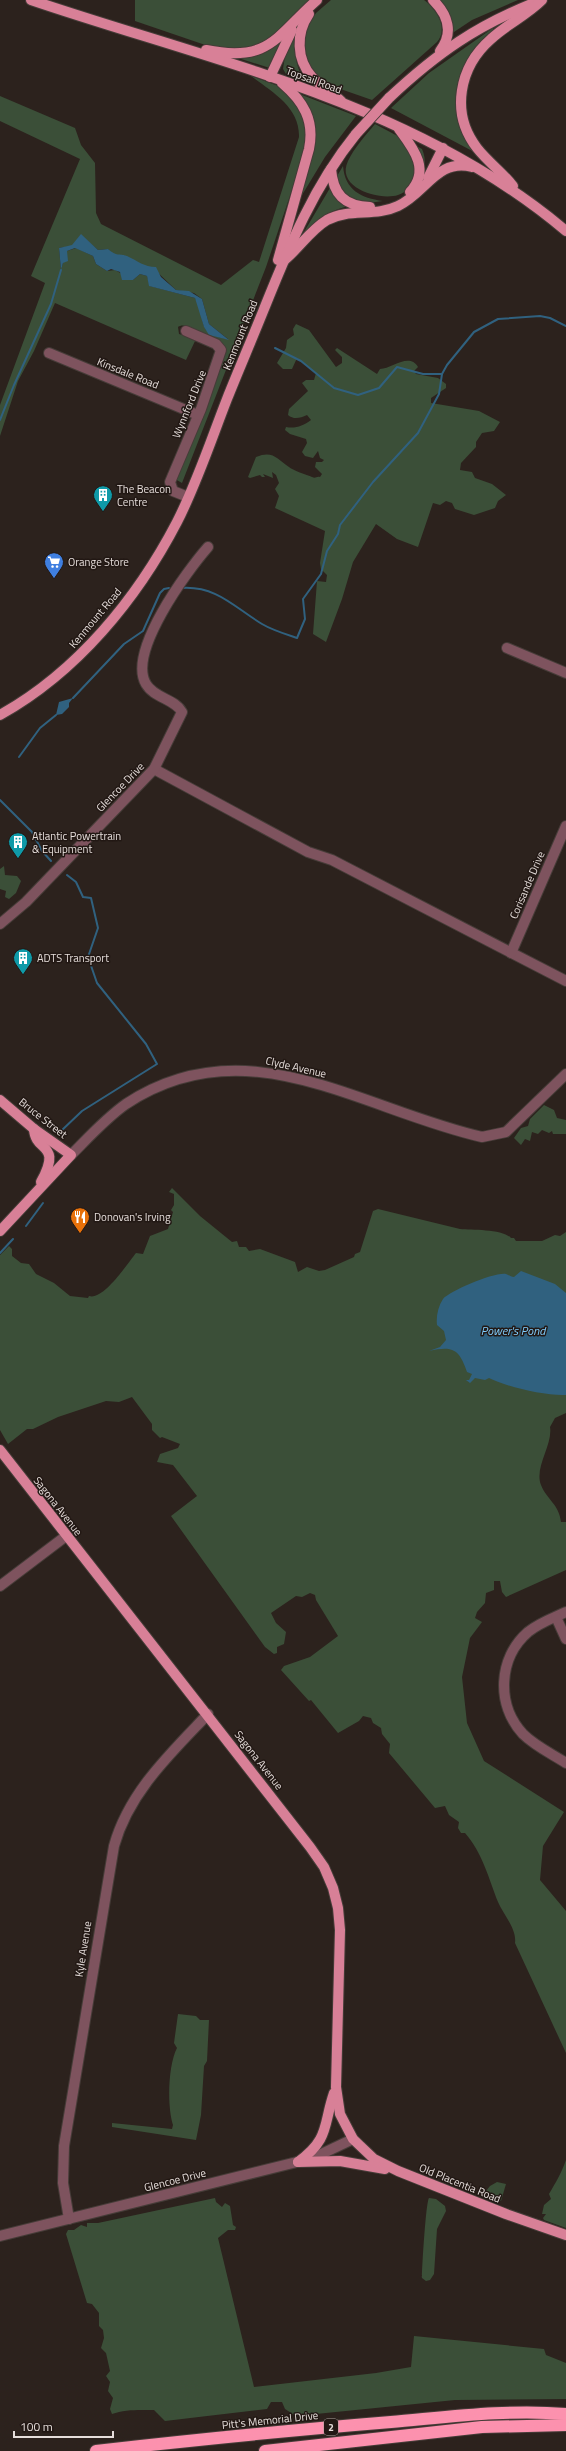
<svg xmlns="http://www.w3.org/2000/svg" width="566" height="2451" viewBox="0 0 566 2451" font-family="'Titillium Web',sans-serif">
<style>
.green{fill:#3b4f38;fill-rule:evenodd}
.water{fill:#30617f}
.lines{fill:none;stroke-linecap:round;stroke-linejoin:round}
.stream{stroke:#30617f;stroke-width:2}
.minor-casing{stroke:#463c38;stroke-width:12}
.major-casing{stroke:#463c38;stroke-width:12}
.highway-casing{stroke:#463c38;stroke-width:14}
.minor{stroke:#7e535e;stroke-width:10}
.major{stroke:#d88097;stroke-width:10}
.highway{stroke:#fc91ae;stroke-width:12}
.major-bridge-casing{stroke:#463c38;stroke-width:12;stroke-linecap:butt}
.major-bridge{stroke:#d88097;stroke-width:10}
.labels{text-anchor:middle;dominant-baseline:central;stroke-width:3;stroke-linejoin:round;paint-order:stroke}
.shield{fill:#221814;stroke:#aba39f;stroke-width:1}
.shield-label{font-size:10px;font-weight:bold;fill:#e6dedb}
.street-label{font-size:11px;fill:#e6dedb;stroke:#221814}
.poi-label{font-size:11px;fill:#e6dedb;stroke:#221814;text-anchor:start}
.water-label{font-size:12px;font-style:italic;fill:#82cfff;stroke:#221814}
</style>
<rect width="100%" height="100%" fill="#2c221d"/>
<g class="green">
<path d="M135,0H312L283,31L252,48L217,49L135,21Z"/>
<path d="M331,0H424C436,9 449,28 437,42L372,100L309,78L301,55L307,27L316,13Z"/>
<path d="M437,0H518L472,20L451,34Z"/>
<path d="M308,16C298,41 289,54 304,80L286,74L283,69C286,50 291,27 308,16Z"/>
<path d="M493,28L496,34L470,64L462,104L474,138L495,163L391,108L429,73Z"/>
<path d="M282,39L273,69L235,57Z"/>
<path d="M251,76L281,87L290,95L307,122L304,154L266,267L182,483L175,479L223,358C215,350 189,318 178,327L179,334L196,339L186,360L55,303L34,351L18,381L0,436V405L45,283L31,276L80,159L0,121V96L75,128L81,145L95,163L96,213L101,224L221,285L253,260L259,262L299,137C300,107 272,92 251,76ZM81,235L98,250L108,249L113,255H123L145,267H152L176,290L194,293L202,299L209,324L228,339C194,334 208,320 195,298L150,286L147,276L140,274L133,280L115,270L107,271L96,264L93,256L76,248L67,251L61,269L59,248L72,246Z"/>
<path d="M297,93L356,116L325,157L299,200L312,150Z"/>
<path d="M375,124L422,149C427,161 425,169 417,179C411,186 407,192 398,195C380,201 335,188 348,161C354,148 366,135 375,124Z"/>
<path d="M343,166C345,190 361,198 383,201C343,207 330,205 301,237Z"/>
<path d="M296,324L309,330L336,367L342,363V357L335,350L337,348L377,374L380,369C392,369 409,352 418,367L414,371L416,374L438,378L446,384V388L431,398V403L479,411L500,422L494,431L482,433L476,442V447L461,463L460,470L472,472L475,478L492,484L506,495L498,501L495,508L474,515L455,509L452,503L446,501L440,505L433,503L418,547L397,539L376,524L353,562L342,599L326,642L313,634L317,581L326,582L327,575L321,569L320,563L325,531L275,508L279,496L275,489L279,483L276,475L272,472L273,478L263,474L265,477H262L260,475L250,478L248,477L256,457C273,450 277,459 289,467C292,470 307,475 312,477C316,479 316,476 320,477L322,474L315,467L316,462H322L324,460L320,458L318,451L313,458L305,456L302,452L307,443L306,439L290,434L285,430L286,427C295,429 303,426 311,420L307,415C300,418 294,420 288,415L289,409L308,391L302,383L306,380H314L316,373L297,358L292,369H283L277,363L286,348L287,340L294,335L293,329Z"/>
<path d="M4,866L5,875L17,876L21,881L16,893L9,899L5,897L6,891L0,889V869Z"/>
<path d="M544,1105L554,1110L557,1118L566,1120V1134H553L552,1131L549,1133L542,1130L538,1134L532,1132L530,1141L525,1139L521,1145L514,1138L521,1128L528,1126L530,1119Z"/>
<path d="M172,1188L200,1216L232,1242L237,1241L239,1247H246L249,1251L260,1249L295,1262L298,1272L307,1267L319,1271L325,1270L354,1257L355,1254L360,1252L373,1211L378,1209L460,1229C472,1230 503,1229 511,1238H514L516,1241H542L555,1235L560,1236L566,1232V1413L555,1418L550,1427C553,1445 534,1467 541,1485C547,1500 559,1504 561,1522H566V1570L506,1597L502,1592L500,1581H494V1590L486,1593L485,1603L477,1612L475,1618L482,1622L470,1638L462,1677L467,1723L484,1761L564,1812L543,1846L540,1880L566,1911V2053L515,1943C517,1929 503,1914 498,1902C489,1879 482,1852 465,1833H461L458,1828L459,1822L449,1815L445,1806L435,1808L389,1753L390,1744L382,1734L381,1728L373,1723L371,1718L363,1716L359,1721L338,1733L311,1700L309,1701L281,1670L284,1666L310,1657L338,1636L316,1600L315,1595L310,1593L302,1597L296,1596L271,1613L276,1623L286,1632L284,1644L277,1647V1653L274,1654L265,1647L171,1516L197,1496L173,1465L157,1462L160,1454L178,1448L180,1444L162,1437L160,1438L152,1430V1424L132,1397L119,1402L106,1401L58,1417L33,1429H27L8,1444L0,1430V1255L9,1246L12,1249V1256L21,1263L29,1264L36,1274L54,1283L70,1296L88,1298L89,1296C103,1301 128,1263 136,1253L143,1254L150,1236L168,1229L173,1212L171,1210L174,1205V1194L169,1192Z"/>
<path d="M178,2014L196,2016L200,2020H209L207,2061L204,2066L201,2115L196,2140L112,2127V2123L172,2129L173,2125C167,2107 168,2065 177,2048L174,2043Z"/>
<path d="M566,2160V2228L544,2220L543,2218L546,2214H542L544,2205L551,2199L549,2194C556,2182 561,2174 566,2160Z"/>
<path d="M497,2182L506,2184L501,2201L492,2200L486,2191L490,2186Z"/>
<path d="M215,2198L216,2202L222,2207L225,2203L230,2206L233,2225L236,2227L235,2230H228L218,2238L254,2387L376,2373L411,2367L414,2336L544,2349L546,2355L566,2363V2399L455,2400L296,2416L285,2409L282,2402H271L267,2409L165,2421L154,2410C140,2410 125,2409 112,2414L110,2409L113,2398L108,2391L110,2382L106,2376L110,2371L106,2353L101,2348L104,2338L103,2330L99,2326V2313L92,2304L87,2303L66,2234L68,2230H74L81,2225L87,2227V2223H98Z"/>
<path d="M429,2198L436,2199L445,2206L446,2211L437,2229L434,2274L430,2280L426,2281L422,2278C422,2269 426,2201 429,2198Z"/>
</g>
<g class="water">
<path d="M81,234L98,250L108,249C117,257 119,253 127,256C138,261 144,267 156,267L161,277L176,290L189,291L202,299L209,324L229,340L209,335L204,327L195,298L149,286L147,276L140,274L133,280H122L120,272L111,269L107,271L96,264L93,256L75,248L67,251L68,261L63,263L61,270L59,248L72,245Z"/>
<path d="M73,698L69,703V707L62,714L56,715L59,702Z"/>
<path d="M521,1271L555,1284L566,1293V1395C545,1396 507,1387 489,1378L485,1380L475,1378L470,1383L466,1380H469L472,1374L467,1372C459,1348 452,1346 429,1351L440,1347L446,1340L444,1331L437,1325C436,1316 438,1307 443,1299C450,1291 494,1272 506,1274C509,1275 511,1277 514,1277Z"/>
</g>
<g class="lines">
<g class="stream">
<path d="M275,348L301,361L334,388L358,395L379,388L397,367L423,374H442L447,365L474,332L498,319L540,316L550,318L566,326"/>
<path d="M0,420L14,385L51,304L61,270"/>
<path d="M182,588C217,586 234,607 262,624C272,630 285,634 297,638L305,619L303,599L321,574L327,551L338,534L340,525L373,482L418,433L439,394L442,374"/>
<path d="M73,698L124,644L143,631L160,593L164,589L169,588"/>
<path d="M19,757L40,728L56,715"/>
<path d="M0,800L32,832L42,851L51,861"/>
<path d="M60,1132L82,1111L157,1064L146,1044L97,983L88,957L98,928L91,898L83,897L76,882L67,875"/>
<path d="M26,1226L43,1203"/>
<path d="M0,1253L13,1239"/>
</g>
<defs>
<g id="minor">
<path d="M186,331L216,344L221,350L201,409L170,482L173,491L188,497"/>
<path d="M49,353L198,415"/>
<path d="M507,648L566,673"/>
<path d="M154,769L308,852L332,860L566,981"/>
<path d="M0,924L26,902L154,769L182,712C175,699 154,698 146,684C127,652 187,571 208,547"/>
<path d="M511,953L566,826"/>
<path d="M71,1155C88,1138 106,1118 126,1104C247,1024 362,1110 482,1137L506,1132L566,1074"/>
<path d="M0,1586L66,1536"/>
<path d="M566,1612C553,1618 539,1623 528,1632C498,1658 496,1705 523,1734C535,1746 552,1754 566,1763"/>
<path d="M556,1617L566,1639"/>
<path d="M69,2219L63,2183L64,2146L114,1846C129,1792 171,1753 208,1714"/>
<path d="M0,2236L313,2158L353,2139"/>
</g>
<g id="major">
<path d="M31,0C214,62 415,103 566,231"/>
<path d="M433,0C448,15 454,33 440,51"/>
<path d="M309,14C296,33 296,59 312,77C320,86 332,92 341,101"/>
<path d="M206,50C270,63 276,36 317,0"/>
<path d="M270,77L292,30"/>
<path d="M389,98C437,53 477,25 539,1"/>
<path d="M399,129C413,148 431,170 410,192"/>
<path d="M331,169C333,194 344,206 370,207"/>
<path d="M428,178L443,148"/>
<path d="M513,186C502,172 488,162 477,148C450,113 459,67 491,39C507,24 526,16 542,0"/>
<path d="M278,260L309,149C315,120 303,101 282,83"/>
<path d="M282,262C298,250 309,231 327,220C349,208 375,217 398,206C426,193 437,158 472,167"/>
<path d="M0,715C77,672 137,599 177,522C197,483 211,440 227,399C239,369 252,339 264,309C289,247 313,187 356,134"/>
<path d="M0,1100L34,1129L71,1155L0,1231"/>
<path d="M34,1129C35,1153 63,1142 41,1182"/>
<path d="M0,1450L310,1847L324,1867L333,1888L338,1908L340,1930L336,2087L340,2114L353,2139L374,2159L398,2171L506,2214L566,2235"/>
<path d="M298,2162L340,2161L385,2169"/>
<path d="M298,2162C330,2139 323,2125 334,2093"/>
</g>
<g id="highway">
<path d="M96,2451C194,2440 292,2430 391,2422C449,2417 508,2409 566,2414"/>
<path d="M265,2451L482,2427L566,2425"/>
</g>
</defs>
<use href="#minor" class="minor-casing"/>
<use href="#major" class="major-casing"/>
<use href="#highway" class="highway-casing"/>
<use href="#minor" class="minor"/>
<use href="#major" class="major"/>
<use href="#highway" class="highway"/>
<defs>
<path id="major-bridge" d="M356,134L389,98"/>
</defs>
<use href="#major-bridge" class="major-bridge-casing"/>
<use href="#major-bridge" class="major-bridge"/>
</g>
<defs>
<symbol id="building-pin" viewBox="-11 -11 22 30"><path d="M0 17L-7.5 6A9.5 9.5 0 1 1 7.5 6Z" fill="#0f9aa8" stroke="#221814"/><path d="M-4-6H4V6H1V3H-1V6H-4ZM-2.5-4.3h1.7v1.8h-1.7ZM.8-4.3h1.7v1.8H.8ZM-2.5-1h1.7V.8h-1.7ZM.8-1h1.7V.8H.8Z" fill="#fff"/></symbol>
<symbol id="supermarket-pin" viewBox="-11 -11 22 30"><path d="M0 17L-7.5 6A9.5 9.5 0 1 1 7.5 6Z" fill="#3f7fe0" stroke="#221814"/><path d="M-6-5.5h2.5l.6 2H6L4.5 2H-2.5L-4.4-4H-6ZM-1.5 3.2a1.3 1.3 0 1 0 .1 0ZM3 3.2a1.3 1.3 0 1 0 .1 0Z" fill="#fff"/></symbol>
<symbol id="restaurant-pin" viewBox="-11 -11 22 30"><path d="M0 17L-7.5 6A9.5 9.5 0 1 1 7.5 6Z" fill="#e8710a" stroke="#221814"/><path d="M-5-6h1v4h1v-4h1v4h1v-4h1v5L-1.5 .5V6h-2V.5L-5-1ZM5-6V6H3V1.5H1.5Q1.5-4 5-6Z" fill="#fff"/></symbol>
</defs>
<g fill-rule="evenodd">
<use href="#building-pin" x="92" y="484" width="22" height="30"/>
<use href="#supermarket-pin" x="43" y="551" width="22" height="30"/>
<use href="#building-pin" x="7" y="831" width="22" height="30"/>
<use href="#building-pin" x="12" y="947" width="22" height="30"/>
<use href="#restaurant-pin" x="69" y="1206" width="22" height="30"/>
</g>
<g class="labels">
<rect class="shield" x="324" y="2419" width="14" height="16" rx="3"/>
<g class="shield-label">
<text x="331" y="2427">2</text>
</g>
<g class="street-label">
<text transform="translate(314 80) rotate(20)">Topsail Road</text>
<text transform="translate(240 335) rotate(-68)">Kenmount Road</text>
<text transform="translate(128 373) rotate(22)">Kinsdale Road</text>
<text transform="translate(189 404) rotate(-68)">Wynnford Drive</text>
<text transform="translate(95 618) rotate(-50)">Kenmount Road</text>
<text transform="translate(120 787) rotate(-46)">Glencoe Drive</text>
<text transform="translate(527 885) rotate(-67)">Corisande Drive</text>
<text transform="translate(296 1067) rotate(13)">Clyde Avenue</text>
<text transform="translate(43 1118) rotate(38)">Bruce Street</text>
<text transform="translate(58 1506) rotate(52)">Sagona Avenue</text>
<text transform="translate(259 1760) rotate(52)">Sagona Avenue</text>
<text transform="translate(83 1949) rotate(-81)">Kyle Avenue</text>
<text transform="translate(175 2180) rotate(-14)">Glencoe Drive</text>
<text transform="translate(460 2183) rotate(22)">Old Placentia Road</text>
<text transform="translate(270 2420) rotate(-6)">Pitt's Memorial Drive</text>
</g>
<g class="poi-label">
<text x="117" y="489">The Beacon<tspan x="117" dy="13">Centre</tspan></text>
<text x="68" y="562">Orange Store</text>
<text x="32" y="836">Atlantic Powertrain<tspan x="32" dy="13">&amp; Equipment</tspan></text>
<text x="37" y="958">ADTS Transport</text>
<text x="94" y="1217">Donovan's Irving</text>
</g>
<g class="water-label">
<text x="513" y="1330">Power's Pond</text>
</g>
</g>
<path d="M14 2431v6h99v-6" fill="none" stroke="#e6dedb" stroke-width="2"/>
<text x="20" y="2431" font-size="12" fill="#e6dedb" stroke="#221814" stroke-width="3" paint-order="stroke">100 m</text>
</svg>
